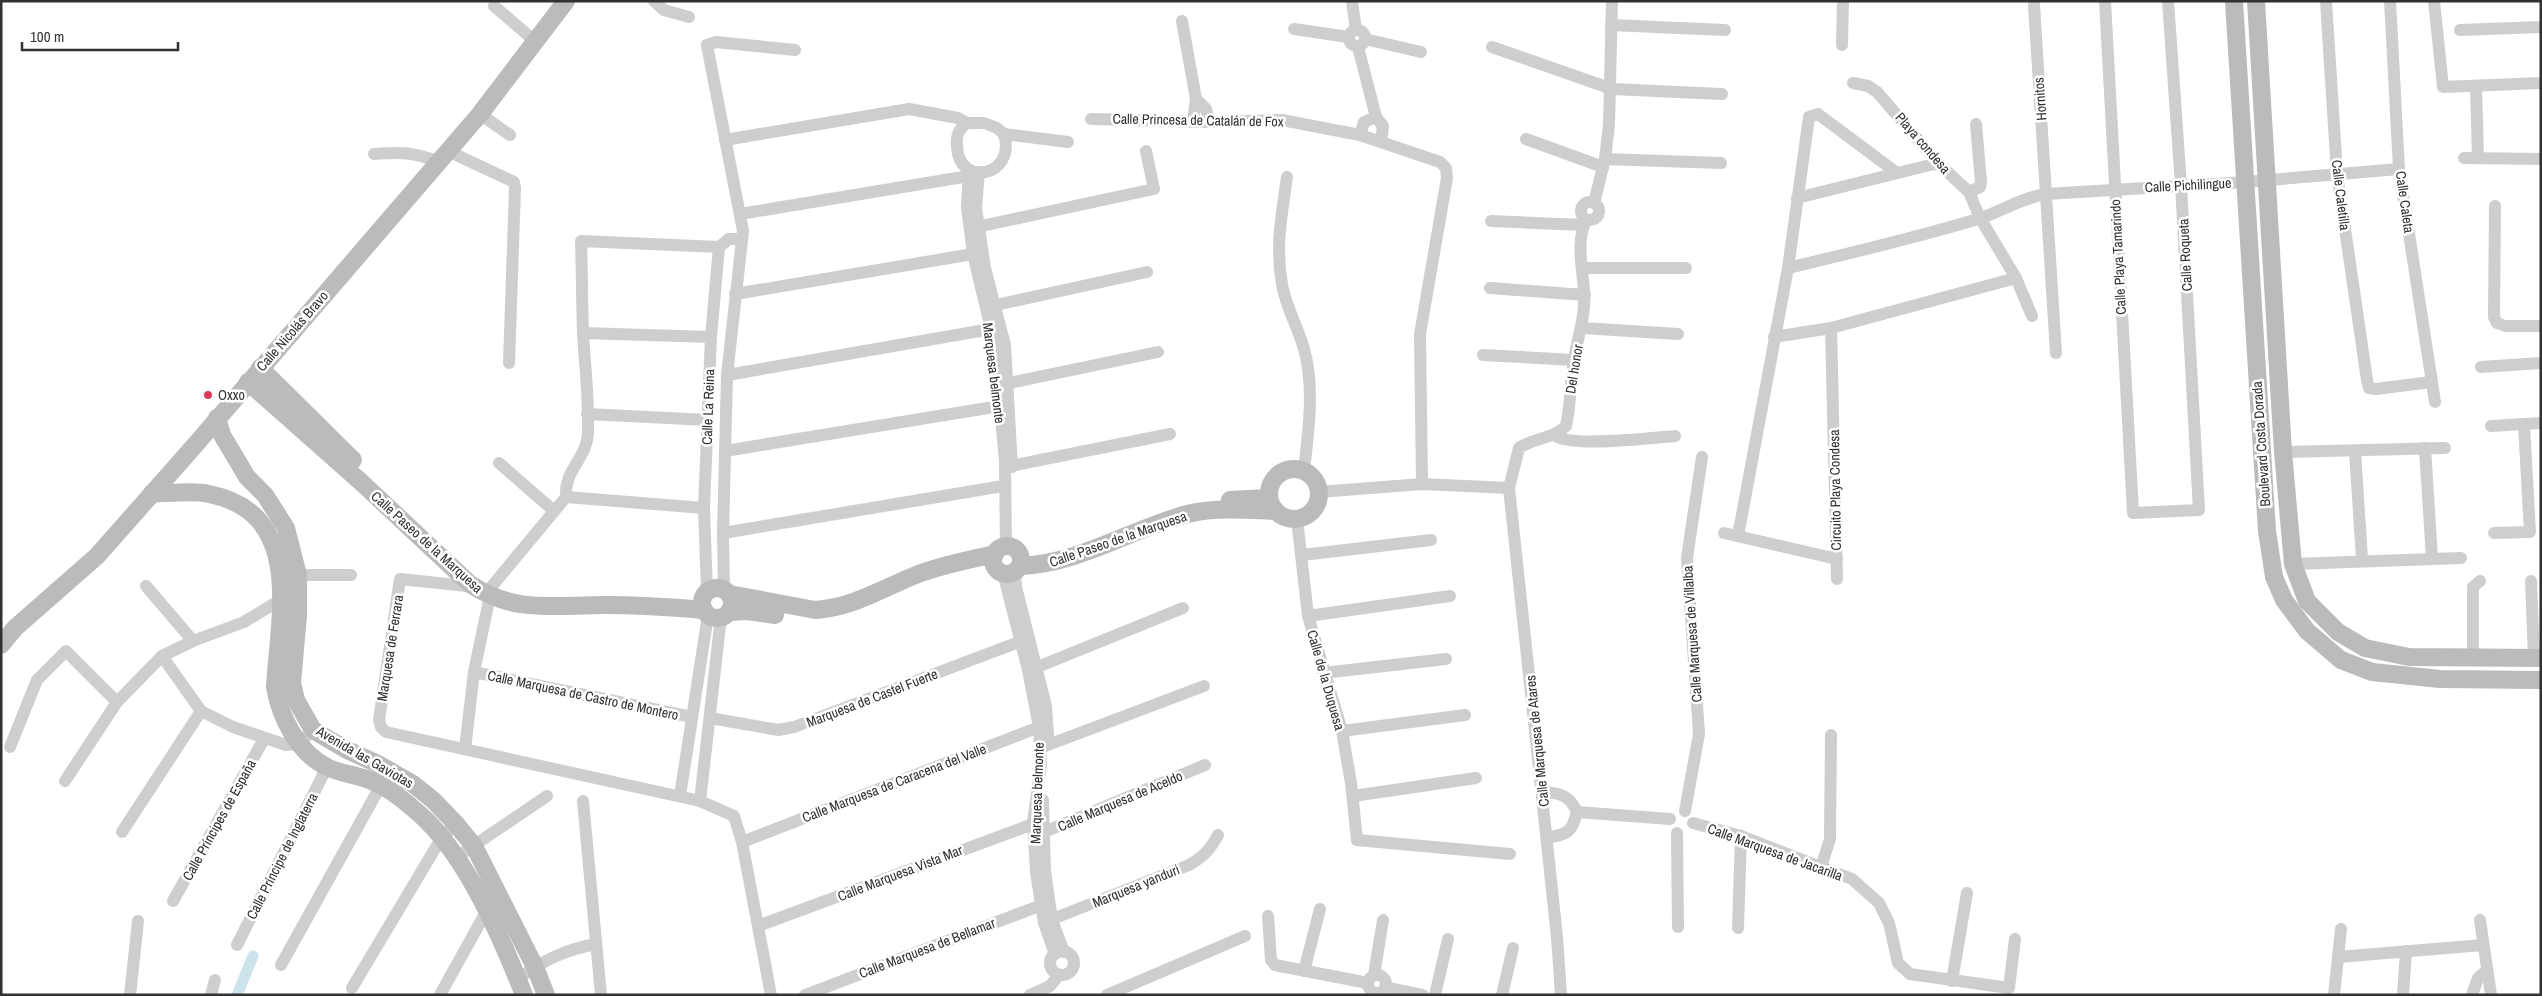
<svg xmlns="http://www.w3.org/2000/svg" width="2542" height="996" viewBox="0 0 2542 996" font-family="'Archivo Narrow',sans-serif">
<style>
.lines{fill:none;stroke-linecap:round;stroke-linejoin:round}
.canal{stroke:#cde3ec;stroke-width:11}
.street{stroke:#cecece;stroke-width:12}
.secondary{stroke:#bbb;stroke-width:18}
.poi-dot{fill:#e03b56;stroke:#fff;stroke-width:2}
.labels{text-anchor:middle;dominant-baseline:central;stroke-width:5;stroke-linejoin:round;paint-order:stroke}
.street-label{font-size:14px;fill:#313131;stroke:#fff}
.poi-label{font-size:14px;fill:#313131;stroke:#fff;text-anchor:start}
</style>
<rect width="100%" height="100%" fill="#fff"/>
<g class="lines">
<path class="canal" d="M237,995L253,956"/>
<g class="street">
<path d="M654,1L664,10L689,17"/>
<path d="M1352,1L1356,30"/>
<path d="M2105,1L2133,513L2199,510L2181,185L2168,1"/>
<path d="M2326,1L2337,174L2367,380L2369,388L2376,389L2431,382"/>
<path d="M2390,1L2399,169L2435,402"/>
<path d="M2434,1L2443,87L2541,83"/>
<path d="M2034,5L2056,353"/>
<path d="M494,6L536,42"/>
<path d="M1182,21L1196,99L1193,122"/>
<path d="M1611,25L1725,30"/>
<path d="M1294,29L1348,37"/>
<circle cx="1357" cy="38" r="8"/>
<path d="M2460,30L2541,27"/>
<path d="M1365,39L1421,52"/>
<path d="M1842,45L1843,1"/>
<path d="M1358,47L1376,117L1383,126L1381,142"/>
<path d="M1492,47L1612,89L1722,94"/>
<path d="M1853,83L1868,86L1877,92L1940,165L1969,192L1980,218L2016,278L2032,316"/>
<path d="M2476,86L2478,158"/>
<path d="M1196,99L1206,109L1209,122"/>
<path d="M480,114L510,135"/>
<path d="M1091,119L1209,122L1282,120L1360,135L1440,162L1446,168L1447,178L1420,334L1422,484"/>
<path d="M967,123C958,129 956,136 957,146C958,188 1017,177 1004,134"/>
<path d="M1360,135L1364,122L1376,117"/>
<path d="M1526,139L1603,167"/>
<path d="M725,140L909,109L958,118L967,123H984L997,128L1004,134L1068,142"/>
<path d="M448,151L514,182L515,188L509,363"/>
<path d="M374,154C401,152 414,152 439,162"/>
<path d="M2464,158L2541,159"/>
<path d="M1605,159L1721,163"/>
<path d="M969,170L967,207L973,254L991,329L998,386L1005,461L1006,547"/>
<path d="M979,172L976,208L985,268L1005,345L1012,467"/>
<path d="M1287,177C1282,213 1275,248 1282,284C1286,309 1301,332 1306,357C1314,394 1308,434 1304,471"/>
<path d="M1969,192L1980,187L1981,182L1976,124"/>
<path d="M1797,198L1934,164L1940,165"/>
<circle cx="1590" cy="211" r="9"/>
<path d="M1594,203L1605,159L1609,125L1612,1"/>
<path d="M2495,206L2494,317L2497,323L2505,326H2541"/>
<path d="M740,214L969,176"/>
<path d="M1491,221L1583,225"/>
<path d="M972,228L1154,189L1146,151"/>
<path d="M1582,268H1686"/>
<path d="M1788,268C1851,253 1915,238 1978,219C2003,211 2018,199 2046,194L2246,182L2399,169"/>
<path d="M1490,288L1585,295"/>
<path d="M735,294L973,254"/>
<path d="M987,307L1147,272"/>
<path d="M1582,328L1678,334"/>
<path d="M1831,328L1837,579"/>
<path d="M583,333L711,337"/>
<path d="M1774,337L1831,328L2016,278"/>
<path d="M1483,355L1574,360"/>
<path d="M2481,367L2541,363"/>
<path d="M727,375L991,329"/>
<path d="M1000,385L1158,352"/>
<path d="M587,414L708,420"/>
<path d="M2491,426L2541,423"/>
<path d="M1554,435C1569,448 1651,438 1675,436"/>
<path d="M2425,448L2432,559"/>
<path d="M725,451L1006,405"/>
<path d="M2355,451L2362,559"/>
<path d="M2283,452L2445,448"/>
<path d="M499,463L553,510"/>
<path d="M1005,467L1170,434"/>
<path d="M1319,492L1422,484L1509,488"/>
<path d="M566,497L704,508"/>
<path d="M1297,519L1308,616L1342,731L1351,783L1357,840L1510,854"/>
<path d="M723,533L1003,486"/>
<path d="M1724,533L1837,559"/>
<path d="M2494,533L2530,532L2524,425"/>
<path d="M1738,536L1788,268L1809,117L1818,114L1897,173"/>
<path d="M1302,555L1431,540"/>
<path d="M2293,564L2461,558"/>
<path d="M1015,572L1016,587L1046,706L1048,735"/>
<path d="M1003,573L1028,670L1039,727L1041,765L1033,822L1036,872L1044,923L1055,954"/>
<path d="M298,575H351"/>
<path d="M2531,581L2534,658"/>
<path d="M470,584L467,586L400,579L379,720L381,727L386,732L700,801L734,816L742,842L771,995"/>
<path d="M146,586L193,641"/>
<path d="M724,590L723,533L727,375L743,231L707,45L716,42L795,50"/>
<path d="M707,592L704,508L711,337L719,247L729,239H742"/>
<path d="M1308,616L1450,596"/>
<path d="M162,656L201,711L233,727L286,745L298,744L313,730"/>
<path d="M2473,659V587L2480,581"/>
<path d="M1030,670L1183,608"/>
<path d="M474,672L692,717"/>
<path d="M1323,673L1446,659"/>
<path d="M710,718L778,730L794,727L1027,639"/>
<path d="M1342,731L1465,715"/>
<path d="M10,747L37,680L66,651L117,702"/>
<path d="M1040,748L1204,686"/>
<path d="M465,749L474,672L492,586L566,497C564,469 587,459 588,433C589,399 585,367 583,333C582,302 582,271 581,241L719,247"/>
<path d="M65,781L117,702L162,656L193,641L244,622L282,599"/>
<path d="M1541,791C1560,794 1569,794 1577,812C1572,833 1567,834 1547,838"/>
<path d="M680,796L708,615"/>
<path d="M1353,796L1476,778"/>
<path d="M1043,800L1045,871L1052,920L1064,952"/>
<path d="M583,801L601,995"/>
<path d="M700,801L721,617"/>
<path d="M1685,811L1699,734L1687,558L1702,457"/>
<path d="M1577,812L1670,819"/>
<path d="M1693,823L1741,836L1852,879L1879,903L1889,923L1898,963L1910,974L2009,988L2015,939"/>
<path d="M122,832L201,711"/>
<path d="M1677,833L1678,927"/>
<path d="M1037,835L1205,765"/>
<path d="M742,842L1047,724"/>
<path d="M457,857L547,796"/>
<path d="M1821,867L1830,839L1831,735"/>
<path d="M173,901L264,739"/>
<path d="M1268,916L1271,960L1275,965L1368,983"/>
<path d="M2480,920L2491,995"/>
<path d="M1045,922L1189,865C1203,857 1210,850 1218,835"/>
<path d="M758,926L1041,821"/>
<path d="M1738,928L1741,836"/>
<path d="M237,945L327,767"/>
<circle cx="1062" cy="963" r="12"/>
<path d="M2338,957L2483,945"/>
<path d="M281,965L381,785"/>
<path d="M1304,971L1320,909"/>
<path d="M1374,975L1383,920"/>
<circle cx="1377" cy="984" r="9"/>
<path d="M518,979C544,960 564,950 596,944"/>
<path d="M1952,981L1967,893"/>
<path d="M1385,987L1423,995"/>
<path d="M352,988L442,837L456,824"/>
<path d="M130,995L138,921"/>
<path d="M211,995L215,980"/>
<path d="M440,995L486,912L492,907"/>
<path d="M805,995L1047,903"/>
<path d="M1030,995L1050,986L1059,975"/>
<path d="M1107,995L1245,936"/>
<path d="M1435,995L1448,939"/>
<path d="M1502,995L1513,948"/>
<path d="M1561,995L1557,937L1509,488L1519,448C1533,438 1553,439 1566,426C1571,405 1570,382 1574,361C1577,338 1586,316 1584,292C1583,271 1575,238 1587,220"/>
<path d="M2334,995L2341,929"/>
<path d="M2403,995L2406,951"/>
<path d="M2472,995L2478,978L2486,971"/>
</g>
<g class="secondary">
<path d="M2234,1L2267,531L2274,577L2284,600L2307,631L2341,660L2372,672L2440,679L2541,680"/>
<path d="M2256,1L2283,452L2293,564L2307,601L2338,632L2365,648L2409,657L2541,658"/>
<path d="M260,368L353,460"/>
<path d="M248,382L361,482L470,584C515,614 554,605 604,605C637,605 670,607 704,610"/>
<path d="M217,418L222,435L247,477L265,495L286,528L298,575V616L292,683L296,700L313,730L347,750L378,764L413,784L433,800L456,824L474,846L535,967L546,995"/>
<circle cx="1294" cy="494" r="25"/>
<path d="M152,493C171,494 191,490 209,494C305,513 279,616 275,687C280,717 298,753 327,767C341,774 359,775 374,782C393,790 411,806 426,820C469,862 502,939 524,995"/>
<path d="M1230,500L1269,498"/>
<circle cx="1007" cy="560" r="14"/>
<path d="M1020,566C1075,564 1125,533 1177,517C1208,506 1244,510 1276,511"/>
<circle cx="717" cy="603" r="15"/>
<path d="M729,594L815,610C854,607 881,589 916,575C941,565 969,560 995,554"/>
<path d="M729,612L747,611L775,615"/>
<path d="M1,645L15,628L97,556L196,444L480,114L566,1"/>
</g>
</g>
<circle class="poi-dot" cx="208" cy="395" r="5"/>
<g class="labels">
<g class="street-label">
<text transform="translate(2040 99) rotate(-94)">Hornitos</text>
<text transform="translate(1198 120) rotate(1)">Calle Princesa de Catalán de Fox</text>
<text transform="translate(1923 143) rotate(49)">Playa condesa</text>
<text transform="translate(2188 185) rotate(-3)">Calle Pichilingue</text>
<text transform="translate(2341 195) rotate(83)">Calle Caletilla</text>
<text transform="translate(2405 202) rotate(82)">Calle Caleta</text>
<text transform="translate(2185 255) rotate(-93)">Calle Roqueta</text>
<text transform="translate(2118 257) rotate(-93)">Calle Playa Tamarindo</text>
<text transform="translate(292 331) rotate(-49)">Calle Nicolás Bravo</text>
<text transform="translate(1574 369) rotate(-81)">Del honor</text>
<text transform="translate(994 373) rotate(83)">Marquesa belmonte</text>
<text transform="translate(708 407) rotate(-88)">Calle La Reina</text>
<text transform="translate(2261 444) rotate(-94)">Boulevard Costa Dorada</text>
<text transform="translate(1835 490) rotate(-91)">Circuito Playa Condesa</text>
<text transform="translate(1118 539) rotate(-19)">Calle Paseo de la Marquesa</text>
<text transform="translate(427 542) rotate(42)">Calle Paseo de la Marquesa</text>
<text transform="translate(1692 634) rotate(-94)">Calle Marquesa de Villalba</text>
<text transform="translate(390 648) rotate(-81)">Marquesa de Ferrara</text>
<text transform="translate(1326 680) rotate(74)">Calle de la Duquesa</text>
<text transform="translate(583 695) rotate(12)">Calle Marquesa de Castro de Montero</text>
<text transform="translate(872 698) rotate(-21)">Marquesa de Castel Fuerte</text>
<text transform="translate(1537 741) rotate(-96)">Calle Marquesa de Atares</text>
<text transform="translate(365 757) rotate(30)">Avenida las Gaviotas</text>
<text transform="translate(894 783) rotate(-21)">Calle Marquesa de Caracena del Valle</text>
<text transform="translate(1037 793) rotate(-88)">Marquesa belmonte</text>
<text transform="translate(1120 801) rotate(-23)">Calle Marquesa de Aceldo</text>
<text transform="translate(219 820) rotate(-61)">Calle Príncipes de España</text>
<text transform="translate(1775 852) rotate(20)">Calle Marquesa de Jacarilla</text>
<text transform="translate(282 856) rotate(-63)">Calle Príncipe de Inglaterra</text>
<text transform="translate(900 873) rotate(-21)">Calle Marquesa Vista Mar</text>
<text transform="translate(1136 886) rotate(-22)">Marquesa yanduri</text>
<text transform="translate(927 948) rotate(-21)">Calle Marquesa de Bellamar</text>
</g>
<g class="poi-label">
<text x="218" y="395">Oxxo</text>
</g>
</g>
<rect width="2542" height="996" fill="none" stroke="#313131" stroke-width="5"/>
<path d="M22 42v8h156v-8" fill="none" stroke="#313131" stroke-width="2.5"/>
<text x="30" y="42" font-size="15" fill="#313131" stroke="#ffffff" stroke-width="4" paint-order="stroke">100 m</text>
</svg>
